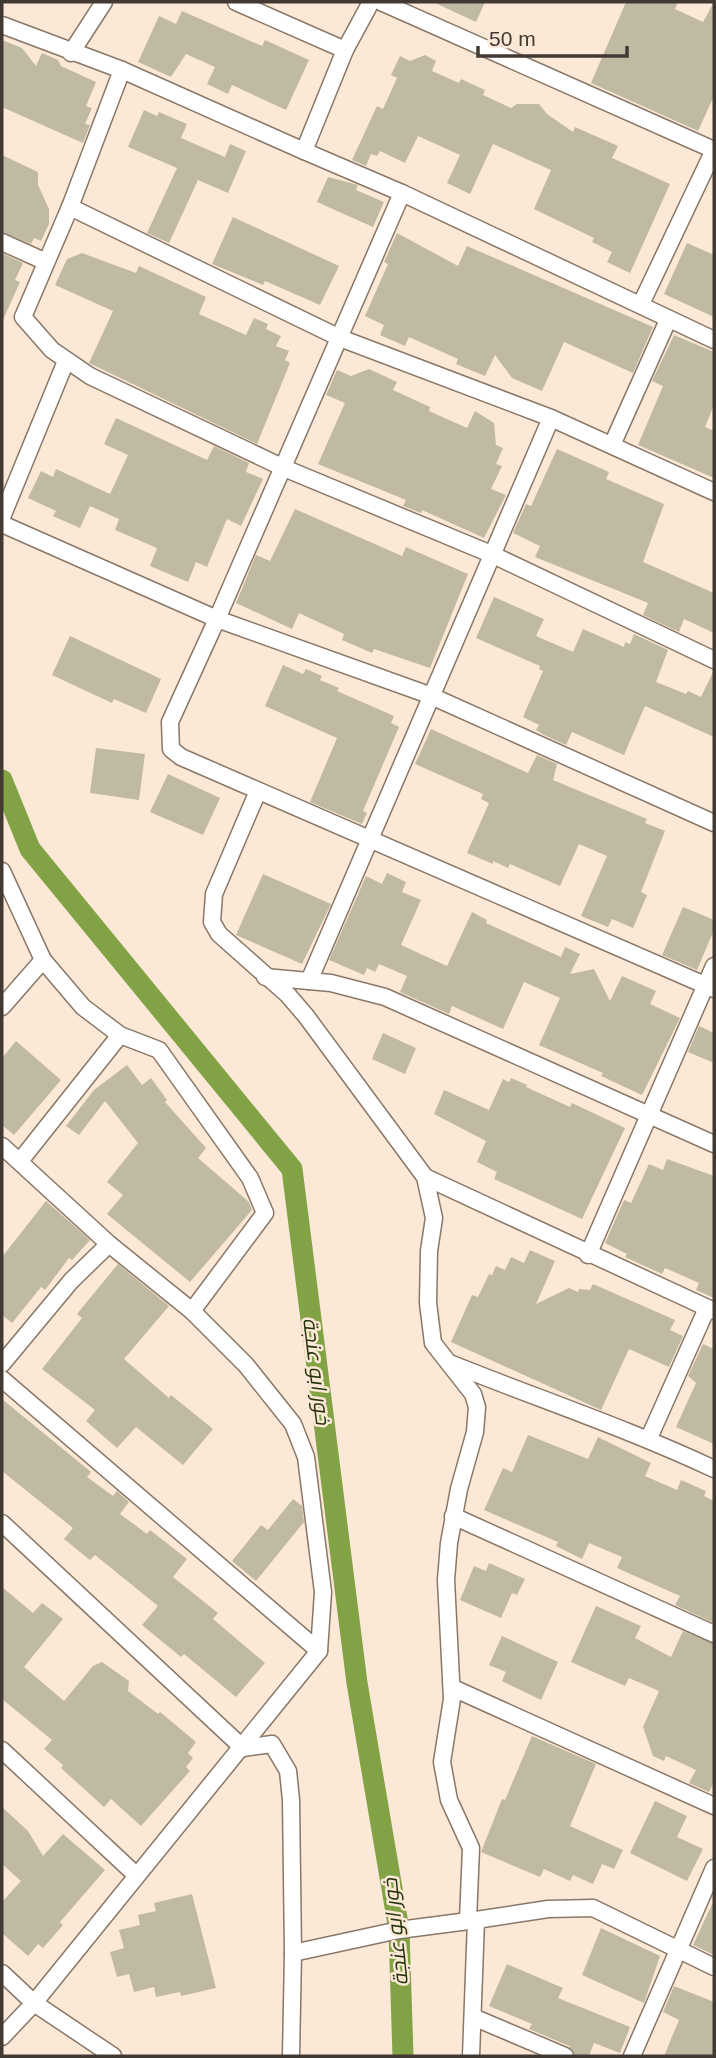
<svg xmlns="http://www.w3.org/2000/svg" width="716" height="2058" viewBox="0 0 716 2058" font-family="Arial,Cairo,sans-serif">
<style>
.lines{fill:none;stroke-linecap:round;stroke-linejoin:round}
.canal{stroke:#82a345;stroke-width:21}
.building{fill:#c0baa3}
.street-casing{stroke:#897767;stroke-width:19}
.street{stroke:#fff;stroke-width:16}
.labels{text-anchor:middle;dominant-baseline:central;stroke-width:5;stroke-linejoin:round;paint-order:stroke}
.water-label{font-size:21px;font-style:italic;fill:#26340c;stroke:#fce8d6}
</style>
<rect width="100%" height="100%" fill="#fce8d6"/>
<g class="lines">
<path class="canal" d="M2,780L30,849L292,1169L357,1683L399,1930L403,2056"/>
</g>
<g class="building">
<path d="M433,2H485L476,22Z"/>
<path d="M626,2H678L675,9L703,22L714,2V96L698,131L591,83Z"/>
<path d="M182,11L262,46L265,40L309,60L286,110L232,85L228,94L207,84L215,67L186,54L171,77L138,62L159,16L176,24Z"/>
<path d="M2,40L22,48L36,66L42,53L58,60L61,66L96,82L86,106L92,108L85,124L90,125L83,143L2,107Z"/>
<path d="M425,55L436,61L432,71L459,83L461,79L485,90L483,95L511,108L517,104H539L547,114L573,132L575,127L618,146L612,158L670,184L630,273L607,262L612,252L592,242L594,238L534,209L551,170L493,144L470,194L447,183L460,155L418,136L405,163L380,151L377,156L371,154L366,166L352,160L377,106L383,109L397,78L391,75L400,56L410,61Z"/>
<path d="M144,110L157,116L159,112L187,124L181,138L225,157L230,144L246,151L228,193L198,180L169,243L147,233L177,168L128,147Z"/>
<path d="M2,155L38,172V185L49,209V224L41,241L34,238L31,244L2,232Z"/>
<path d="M328,177L358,185L356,190L384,202L373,227L317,202Z"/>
<path d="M233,217L339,266L320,305L265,281L263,285L212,264Z"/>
<path d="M397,233L458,266L467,246L653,327L633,373L564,342L542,391L512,378L495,355L485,376L456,364L458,359L409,337L405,346L380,335L384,325L365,316L388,264L384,262Z"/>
<path d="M687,243L714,255V317L664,294Z"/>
<path d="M2,253L23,263L15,280L20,282L2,322Z"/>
<path d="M82,253L136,273L139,266L206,297L199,314L246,335L254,318L268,324L266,329L281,336L276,346L289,351L285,360L290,363L257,444L89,363L113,311L55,285L67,259Z"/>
<path d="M674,335L714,352V405L705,427L714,431V478L638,445L663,386L652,381Z"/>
<path d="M369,369L397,382L393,390L430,407L429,411L467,428L475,411L494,423L496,445L503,448L496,464L502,466L491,489L506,495L484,538L422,510L421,513L403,506L406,500L318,464L345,403L326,395L337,370L351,376Z"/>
<path d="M116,418L207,460L214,446L249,463L246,472L263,479L241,526L227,519L207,567L196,562L188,582L150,566L157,548L115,530L119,519L90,506L80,528L53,516L56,511L28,498L41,471L53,477L56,469L110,494L128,455L104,444Z"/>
<path d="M557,449L609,472L606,479L664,504L643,562L714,593V633L684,619L679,632L643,615L648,603L535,557L540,546L513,533L526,504L531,506Z"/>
<path d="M295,509L402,556L406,547L468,574L430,668L374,649L372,653L342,640L344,634L299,613L292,629L236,603L256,555L270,561Z"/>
<path d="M494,597L544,619L536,636L573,652L583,629L624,647L625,642L630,644L634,634L668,650L656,682L686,694L688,691L701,697L714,670V737L645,706L624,755L572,732L566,745L544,735L536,730L539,725L523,717L543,671L539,669L540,666L476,638Z"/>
<path d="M70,636L161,679L146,713L114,699L112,703L52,675Z"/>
<path d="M283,665L303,674L306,669L322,676L320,680L339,688L337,691L394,716L391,723L399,727L363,811L367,813L362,824L310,802L337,738L265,706Z"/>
<path d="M431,729L528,773L537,755L557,764L553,780L647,819L645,823L665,831L641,892L647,895L633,928L612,919L608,927L581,916L607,856L579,844L560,886L510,864L508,868L493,861V864L467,853L489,803L481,799L483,794L415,764Z"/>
<path d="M96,748L145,754L139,800L90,793Z"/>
<path d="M168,774L220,798L203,835L150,812Z"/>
<path d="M387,873L406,882L402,892L421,900L401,945L447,966L472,912L487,920L486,923L561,957L565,947L580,954L570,974L594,969L610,1001L622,976L656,991L650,1004L680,1018L642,1095L601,1076L603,1073L539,1045L560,998L524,982L503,1029L452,1006L449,1014L400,992L407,976L379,964L375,972L367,968L364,975L329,960L366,876L382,884Z"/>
<path d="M263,874L331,904L302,964L236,935Z"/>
<path d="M683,907L714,920V930L697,970L662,955Z"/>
<path d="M699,1026L714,1033V1063L688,1052Z"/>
<path d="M383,1033L416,1048L405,1074L372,1059Z"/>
<path d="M16,1041L61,1080L14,1135L2,1125V1058Z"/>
<path d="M127,1065L142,1085L151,1078L167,1100L165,1102L206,1148L198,1158L249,1202L252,1210L190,1282L107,1214L123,1195L107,1182L138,1143L105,1101L79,1135L66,1126L94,1090Z"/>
<path d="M511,1078L527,1085L526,1087L570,1107L572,1103L625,1128L582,1219L494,1179L497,1172L477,1162L486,1141L434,1114L444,1090L489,1110L503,1079L509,1082Z"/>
<path d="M667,1159L714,1176V1298L696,1290L699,1283L665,1268L662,1274L625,1257L627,1254L605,1243L624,1200L631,1203L649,1164L663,1170Z"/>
<path d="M46,1201L90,1240L72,1260L69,1258L45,1290L41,1287L12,1323L2,1315V1257Z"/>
<path d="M530,1250L555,1261L536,1304L569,1288L578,1292L579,1289L590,1290L593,1284L675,1320L670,1330L683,1336L669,1367L629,1349L601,1410L451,1342L472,1295L478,1297L489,1274L492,1275L496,1266L505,1270L511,1257L524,1263Z"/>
<path d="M118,1264L169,1306L124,1359L169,1398L171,1395L213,1429L183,1465L136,1427L117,1448L86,1421L95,1410L42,1369L82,1318L77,1314Z"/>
<path d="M703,1344L714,1349V1444L676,1427L696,1383L688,1376Z"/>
<path d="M2,1399L91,1472L87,1477L113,1496L117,1491L129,1502L120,1514L147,1534L150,1530L187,1559L173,1577L218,1613L213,1619L265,1663L236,1697L184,1654L181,1657L142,1625L158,1606L95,1555L90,1560L64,1539L73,1528L2,1471Z"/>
<path d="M528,1435L588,1459L598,1437L651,1463L645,1476L677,1490L681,1480L706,1491L704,1496L714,1501V1623L675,1605L680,1596L617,1568L622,1557L589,1543L582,1559L556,1546L558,1542L484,1510L503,1468L512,1472Z"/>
<path d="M293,1499L302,1506L304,1522L256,1581L232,1561L261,1525L268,1530Z"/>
<path d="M489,1563L525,1579L517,1595L512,1593L501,1618L460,1600L474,1566L486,1571Z"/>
<path d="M2,1587L33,1613L42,1603L63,1619L24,1667L64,1701L93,1666L102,1662L129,1681L128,1691L158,1714L160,1712L196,1742L188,1753L193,1758L186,1767L190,1771L141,1826L111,1799L104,1807L61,1768L63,1765L44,1749L52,1740L2,1699Z"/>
<path d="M596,1606L641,1626L635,1638L671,1657L683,1631L714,1644V1782L709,1792L689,1783L696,1770L666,1756L664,1761L653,1756L643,1727L659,1691L629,1678L625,1686L571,1662Z"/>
<path d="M502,1636L558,1662L541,1700L502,1681L506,1672L489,1665Z"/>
<path d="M532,1736L596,1764L570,1826L623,1850L614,1869L602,1864L593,1884L573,1875L570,1881L544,1869L540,1877L481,1852L502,1799L505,1800Z"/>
<path d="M655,1801L687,1816L677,1837L703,1849L687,1881L630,1853Z"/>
<path d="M2,1807L28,1831L43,1856L63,1834L105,1870L60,1922L63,1925L43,1948L38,1944L28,1956L2,1933V1902L21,1881L2,1864Z"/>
<path d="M192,1894L216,1988L181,1996L180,1992L156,1997L154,1987L134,1992L129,1974L117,1977L110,1952L124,1948L119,1930L140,1925L138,1915L156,1911L154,1903Z"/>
<path d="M714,1900V1955L693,1945Z"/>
<path d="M601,1928L660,1956L644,2003L582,1975Z"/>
<path d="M507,1964L563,1988L558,1998L630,2027L620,2053L594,2043L589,2056H575L569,2046L529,2029L532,2024L489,2006Z"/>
<path d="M674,1986L714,2002V2056H664L679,2020L663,2012Z"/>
</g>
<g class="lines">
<defs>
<g id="street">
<path d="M236,2L345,50"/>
<path d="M371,2L345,50L304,151L402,193L714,340"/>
<path d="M381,2L714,150"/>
<path d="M2,25L122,70L304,151"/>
<path d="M71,53L104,2"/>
<path d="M122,70L70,207L23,317L52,350L90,376L284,468L491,554L714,660"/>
<path d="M402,193L217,619L429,695L714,823"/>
<path d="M70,207L340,338L551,418L714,492"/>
<path d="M2,242L44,261"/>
<path d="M641,304L714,150"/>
<path d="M612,445L668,320"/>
<path d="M2,517L66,361"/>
<path d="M2,524L217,619L170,722L171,749L181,757L714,989"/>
<path d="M258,791L214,894L212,922L219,934L288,995L306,1016L425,1177L434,1218L429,1251L428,1303L433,1343L473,1394L477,1407L475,1432L459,1489L449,1543L446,1580L452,1699L442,1762L449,1800L471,1848L468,1920"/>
<path d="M2,871L43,960L83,1007L120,1035L159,1050L250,1178L265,1213L192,1311"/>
<path d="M265,977L331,983L385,997L714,1144"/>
<path d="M309,981L551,418"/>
<path d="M2,1007L43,960"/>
<path d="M2,1146L109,1244L192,1311L246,1365L293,1424L306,1457L323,1592L319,1651L34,2003L2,2037"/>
<path d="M20,1161L120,1035"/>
<path d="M425,1177L714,1311"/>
<path d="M588,1255L714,966"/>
<path d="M2,1364L71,1281L109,1244"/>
<path d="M452,1364C539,1399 629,1429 714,1469"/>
<path d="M2,1379L319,1651"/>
<path d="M649,1438L707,1308"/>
<path d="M453,1516L714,1634"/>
<path d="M2,1523L243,1748L272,1744L288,1771L291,1800L293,1953L291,2056"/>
<path d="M453,1688L714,1806"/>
<path d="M2,1750L136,1875"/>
<path d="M476,1920L548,1909L593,1908L714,1967"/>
<path d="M293,1953L399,1930L476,1920L471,2056"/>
<path d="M2,1973L34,2003L113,2056"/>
<path d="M473,2017L565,2056"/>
<path d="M632,2056L714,1868"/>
</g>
</defs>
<use href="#street" class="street-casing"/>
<use href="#street" class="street"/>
</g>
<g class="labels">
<g class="water-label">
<text transform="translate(317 1371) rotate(83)">خور ابو عنجة</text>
<text transform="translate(395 1932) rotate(-96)">خور ابو عنجة</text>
</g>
</g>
<rect width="716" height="2058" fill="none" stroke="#413932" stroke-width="7"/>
<path d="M478 46v10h149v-10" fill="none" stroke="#413932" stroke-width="3.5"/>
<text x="489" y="46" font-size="21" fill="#413932" stroke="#fce8d6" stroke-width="5" paint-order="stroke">50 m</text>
</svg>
